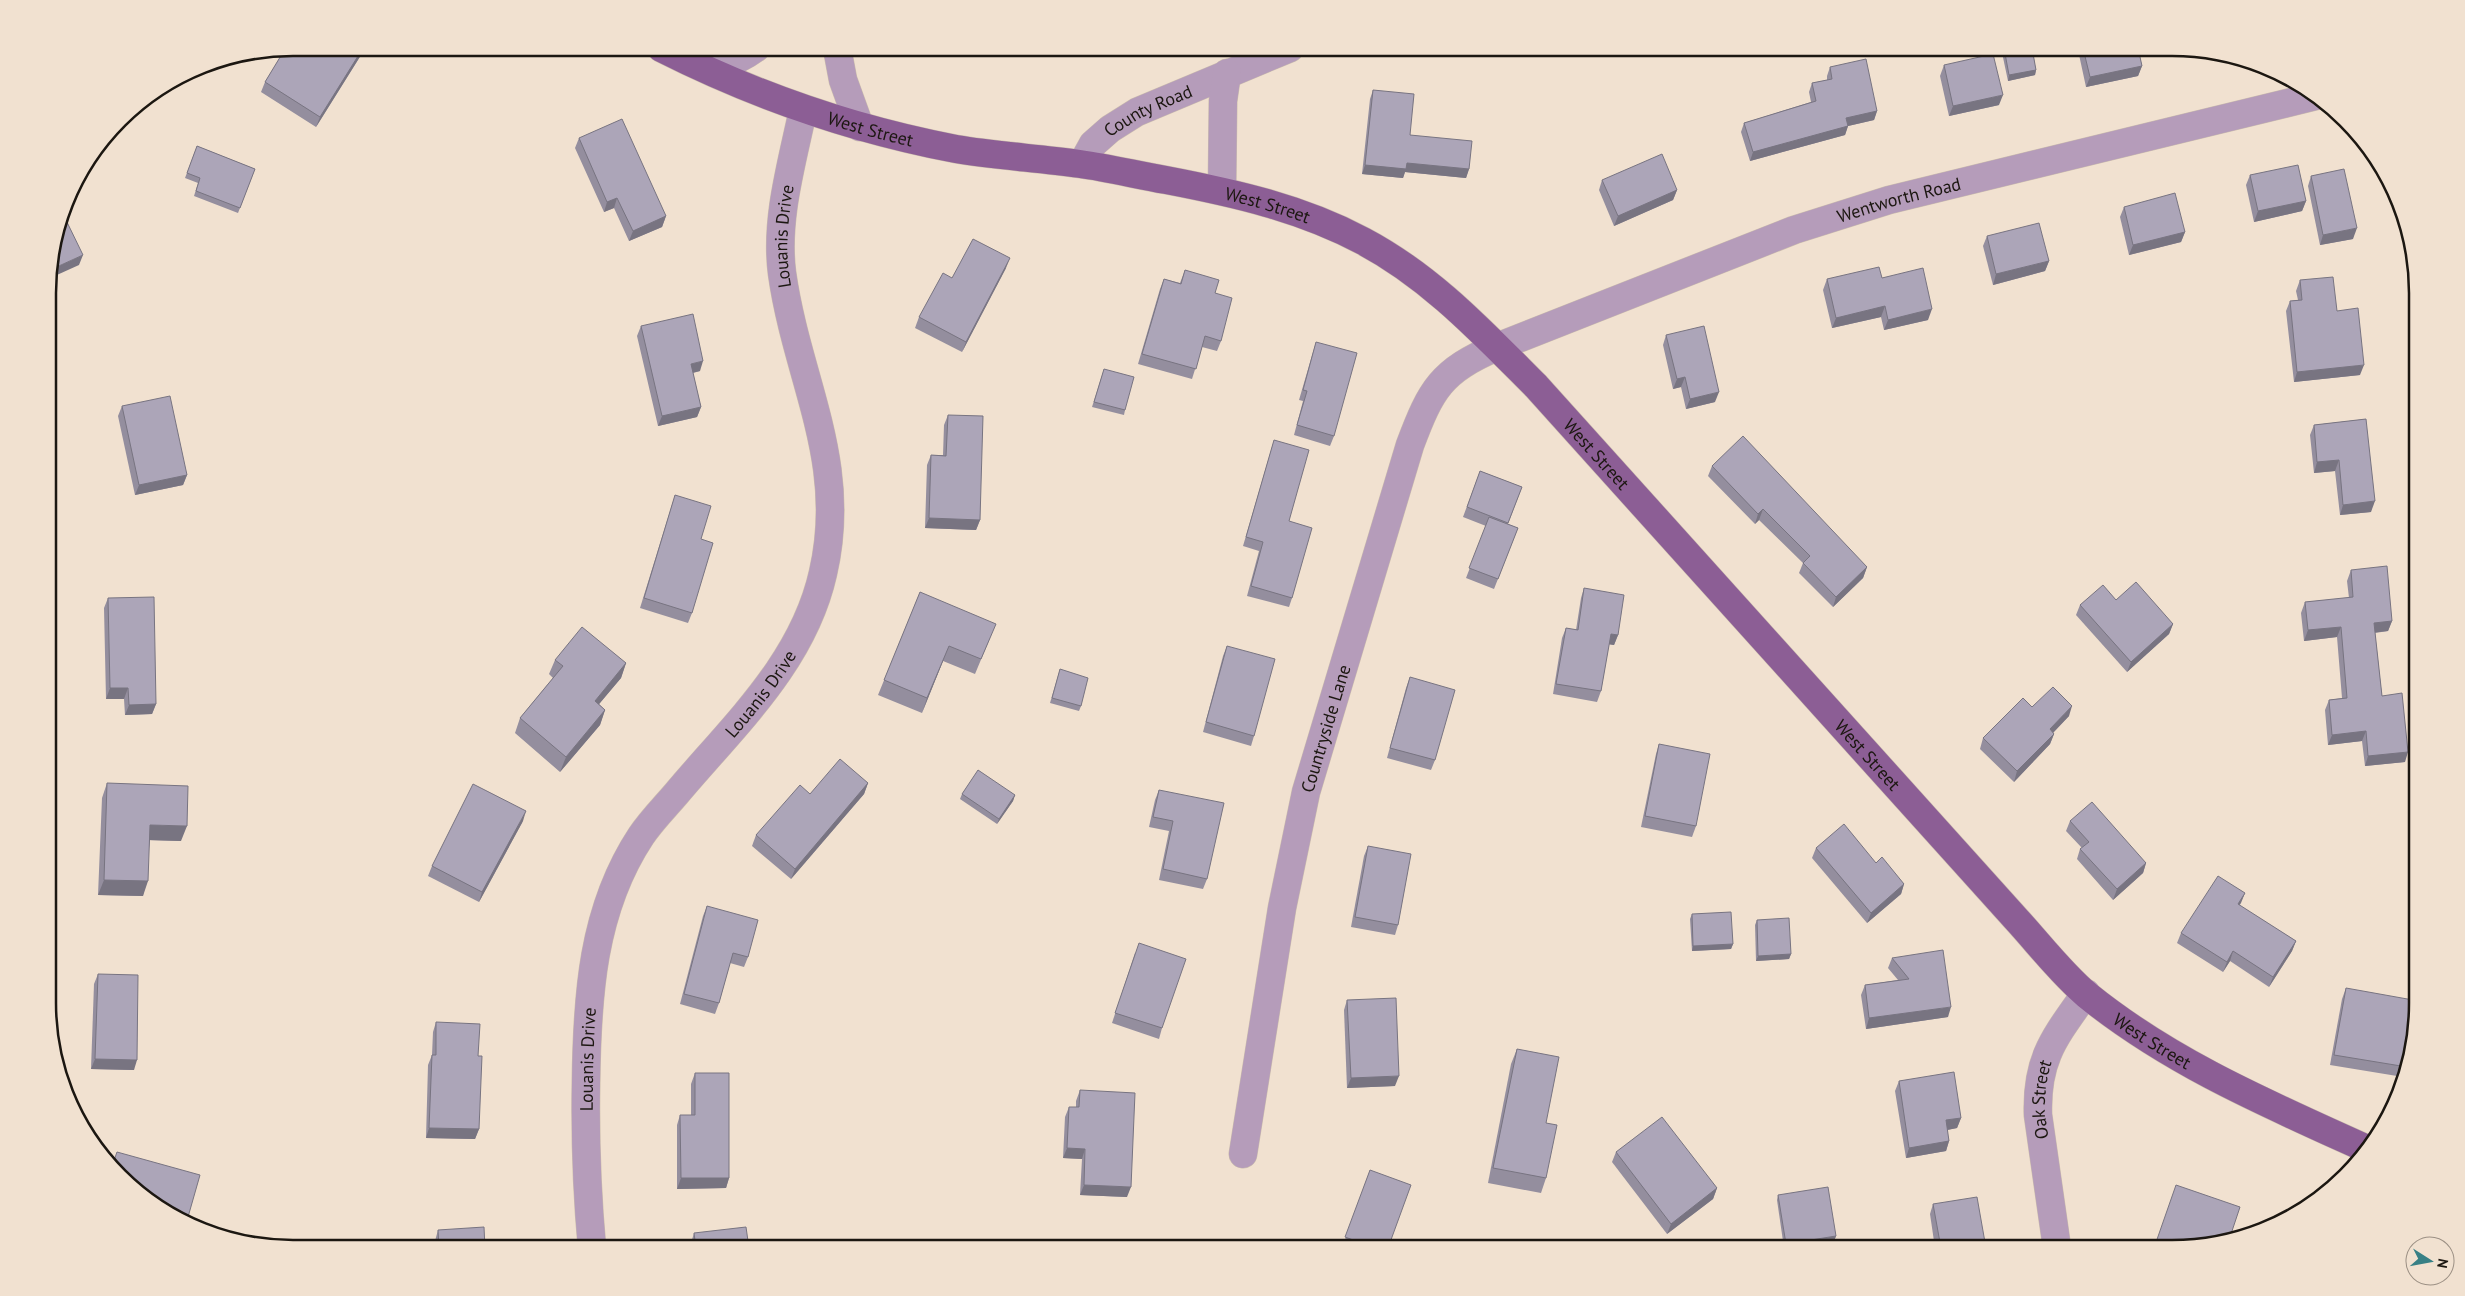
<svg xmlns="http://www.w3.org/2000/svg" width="2465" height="1296" viewBox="0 0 2465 1296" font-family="'PT Sans',sans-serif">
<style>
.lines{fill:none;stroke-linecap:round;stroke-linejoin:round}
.minor-casing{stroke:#cbbdae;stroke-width:29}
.major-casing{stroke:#cbbdae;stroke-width:29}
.minor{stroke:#b59cba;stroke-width:28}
.major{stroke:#8c5e95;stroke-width:28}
.wall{fill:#948e9e}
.shaded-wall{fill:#787481}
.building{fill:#aca5b8;stroke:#787481}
.labels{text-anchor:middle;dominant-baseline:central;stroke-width:4;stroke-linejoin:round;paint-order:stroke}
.street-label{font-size:18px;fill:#1c1711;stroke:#f1e1d0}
.rim{fill:none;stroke:#1c1711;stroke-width:2.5}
</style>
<rect width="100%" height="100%" fill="#f1e1d0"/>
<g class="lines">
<defs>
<g id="minor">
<path d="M837,48L843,80L860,127"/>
<path d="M690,61C717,69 734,64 756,48"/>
<path id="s1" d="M1082,164L1093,144L1110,129L1137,112L1290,48"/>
<path d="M1222,191L1223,101L1227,73"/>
<path id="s2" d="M1243,1154L1282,908L1306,792L1410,445C1431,389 1441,371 1497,347L1794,230L1889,200L2316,96"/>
<path id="s3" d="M592,1248C587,1193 585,1139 586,1083C587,997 592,910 641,836C651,821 664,808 676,794C733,726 803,663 823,573C849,461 797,380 782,273C775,219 792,163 803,110"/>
<path id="s4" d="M2057,1248L2038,1115C2036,1058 2055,1037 2086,993"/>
</g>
<g id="major">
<path id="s5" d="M661,48C756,96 851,129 956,149C997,156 1039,158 1080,164C1109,168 1137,175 1166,180C1234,193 1301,208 1363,241C1431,277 1482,332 1536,386L2017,920C2039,944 2061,973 2087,995C2171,1063 2270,1105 2367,1149"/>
</g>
</defs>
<use href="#minor" class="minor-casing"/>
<use href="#major" class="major-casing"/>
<use href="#minor" class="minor"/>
<use href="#major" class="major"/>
</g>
<g class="wall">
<path d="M293,48L361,55L316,127L261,92L265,82L283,53L278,51Z"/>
<path d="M1138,48H1162L1140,54Z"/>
<path d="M2001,48H2032L2036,70L2035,75L2008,81Z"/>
<path d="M2078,48H2163L2162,52L2140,57L2142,66L2138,76L2086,87L2078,50Z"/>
<path d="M1944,65L1999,105L1949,116L1940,76Z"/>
<path d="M1830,67L1877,111L1874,120L1848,126L1845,135L1750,161L1741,132L1744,123L1811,102L1809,92L1812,83L1827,80V76Z"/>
<path d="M1373,90L1410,135L1469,169L1466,178L1405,172L1403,178L1362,174L1370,99Z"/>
<path d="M579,138L666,216L662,227L629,241L614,208L604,212L575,148Z"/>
<path d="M197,146L255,169L238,213L194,196L198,183L185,178Z"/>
<path d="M2250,175L2306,201L2302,211L2254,222L2246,185Z"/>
<path d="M2311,176L2353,239L2320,245L2308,186Z"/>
<path d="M1602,180L1677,190L1673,200L1614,226L1599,190Z"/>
<path d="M2124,207L2185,232L2181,242L2129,255L2120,217Z"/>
<path d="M1987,236L2049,261L2045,271L1993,285L1983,246Z"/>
<path d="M1006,268L962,352L915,328L919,317L952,278Z"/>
<path d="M1185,270L1215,293L1221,341L1217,351L1202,347L1192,379L1138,364L1160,289L1164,279L1180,283Z"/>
<path d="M1882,278L1928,320L1884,330L1881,317L1832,328L1823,290L1827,279Z"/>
<path d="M2300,280L2337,311L2360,375L2294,382L2286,311L2290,301L2298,300L2296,291Z"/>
<path d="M641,326L700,371L693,373L701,407L697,417L658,426L637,336Z"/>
<path d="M1666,335L1715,402L1686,409L1681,387L1673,389L1663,345Z"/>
<path d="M1316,342L1334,436L1330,446L1294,435L1303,401L1299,400L1313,352Z"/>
<path d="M1104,369L1125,410L1124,415L1092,407Z"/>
<path d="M122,406L187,475L183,485L135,495L118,416Z"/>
<path d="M948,415L980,520L976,530L925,528L927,465L931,455H943L944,425Z"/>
<path d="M2366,419L2371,512L2340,515L2335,471L2314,473L2310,435L2314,425Z"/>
<path d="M1274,440L1289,521L1292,598L1289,607L1247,596L1259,551L1243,546Z"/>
<path d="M1712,466L1867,567L1863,578L1833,607L1799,573L1803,563L1759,520L1755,524L1708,476Z"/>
<path d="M1480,471L1522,487L1508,524L1518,528L1494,589L1466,578L1486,526L1463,517Z"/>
<path d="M675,495L701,539L692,613L688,623L640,608Z"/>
<path d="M2351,570L2392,621L2388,631L2375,633L2382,696L2405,762L2365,766L2362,741L2328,745L2325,710L2329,700L2342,698L2337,637L2304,641L2301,613L2305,602L2349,598L2347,581Z"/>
<path d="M1584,588L1618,635L1614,645L1609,644L1601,691L1597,702L1553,694L1562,638L1566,628L1576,630L1581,598Z"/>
<path d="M920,592L990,638L975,674L943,661L922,713L878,695Z"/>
<path d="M108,598L156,704L152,714L125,715L124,699H106L104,608Z"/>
<path d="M2116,600L2173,624L2169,634L2127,672L2076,615L2080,605Z"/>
<path d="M1227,646L1254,736L1251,746L1203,732L1223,656Z"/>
<path d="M555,660L626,663L621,678L599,704L605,710L600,725L560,772L515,733L520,718L553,678L549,674Z"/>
<path d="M1060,669L1081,706L1079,711L1050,703Z"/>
<path d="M1410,677L1435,760L1431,770L1387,758L1406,688Z"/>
<path d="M2032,707L2069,716L2053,733L2054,734L2050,744L2014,782L1980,749L1983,738Z"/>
<path d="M1659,744L1696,826L1692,837L1641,827L1656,754Z"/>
<path d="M107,783L181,841L150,840L143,896L98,895L102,798Z"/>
<path d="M868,783L864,794L791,879L752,846L756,835L810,794Z"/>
<path d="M1159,790L1207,879L1203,889L1159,880L1169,831L1149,827L1155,800Z"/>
<path d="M962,794L1015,795L1013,801L997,824L960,799Z"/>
<path d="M523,821L479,902L428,876L432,866Z"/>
<path d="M2070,821L2146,863L2143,873L2113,900L2077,859L2080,849L2082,848L2066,831Z"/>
<path d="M1368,846L1398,925L1395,935L1351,927L1364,856Z"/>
<path d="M1816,848L1876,863L1904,884L1901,894L1867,923L1812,858Z"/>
<path d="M2245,893L2239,905L2296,941L2292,951L2269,987L2230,961L2223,972L2177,943L2181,933Z"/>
<path d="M707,906L748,957L744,967L730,963L719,1003L715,1014L680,1004L703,916Z"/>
<path d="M1692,914L1733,944L1731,949L1692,951L1690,919Z"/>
<path d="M1757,920L1791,954L1789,959L1756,961L1755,925Z"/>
<path d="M1135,953L1162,1028L1159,1039L1112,1023Z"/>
<path d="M1892,958L1948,1017L1866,1029L1861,995L1865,985L1898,980L1888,968Z"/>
<path d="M98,974L134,1070L91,1069L94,984Z"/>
<path d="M2346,988L2401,1066L2397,1076L2330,1065L2342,999Z"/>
<path d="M1347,1000L1395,1086L1347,1088L1344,1010Z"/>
<path d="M436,1022L478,1056L479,1129L475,1139L426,1138L428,1065L432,1055L433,1032Z"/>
<path d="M1517,1049L1546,1178L1541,1193L1488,1183L1511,1064Z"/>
<path d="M695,1073L729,1178L726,1188L677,1189V1125L680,1115H691V1084Z"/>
<path d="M1899,1081L1961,1118L1957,1128L1947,1130L1949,1141L1946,1151L1906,1158L1895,1091Z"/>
<path d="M1080,1090L1127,1197L1080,1195L1082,1159L1063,1158L1065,1117L1069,1107H1076V1101Z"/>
<path d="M1616,1152L1717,1188L1713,1199L1667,1234L1612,1162Z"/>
<path d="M1370,1170L1388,1248H1342Z"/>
<path d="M1778,1195L1836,1236L1834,1241L1794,1248H1784L1777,1200Z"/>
<path d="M1933,1204L1986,1248H1935L1930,1214Z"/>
<path d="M438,1230L485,1248H435V1241Z"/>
<path d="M694,1233L749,1248H691V1243Z"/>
</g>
<g class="shaded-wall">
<path d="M363,48L361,55L316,127L320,117Z"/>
<path d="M1142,48H1162L1140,54Z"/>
<path d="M2138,48H2163L2162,52L2135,58Z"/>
<path d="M2142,66L2138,76L2086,87L2090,77Z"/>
<path d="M2036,70L2035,75L2008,81L2009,75Z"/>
<path d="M2003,95L1999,105L1949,116L1953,106Z"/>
<path d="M1877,111L1874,120L1848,126L1845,135L1750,161L1753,152L1846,118Z"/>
<path d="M1407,163L1469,169L1466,178L1405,172L1403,178L1362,174L1365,165Z"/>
<path d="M1677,190L1673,200L1614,226L1618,216Z"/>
<path d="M617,198L614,208L604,212L607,202Z"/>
<path d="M2306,201L2302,211L2254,222L2258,211Z"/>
<path d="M666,216L662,227L629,241L633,231Z"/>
<path d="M2357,228L2353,239L2320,245L2323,235Z"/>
<path d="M2185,232L2181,242L2129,255L2133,245Z"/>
<path d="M83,255L79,265L48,279L50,270Z"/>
<path d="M1010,258L1006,268L962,352L966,342Z"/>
<path d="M2049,261L2045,271L1993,285L1996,274Z"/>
<path d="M1885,306L1881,317L1832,328L1836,318Z"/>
<path d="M1932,309L1928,320L1884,330L1888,320Z"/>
<path d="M703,361L700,371L687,374L691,364Z"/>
<path d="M2364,365L2360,375L2294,382L2297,372Z"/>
<path d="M1685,377L1681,387L1673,389L1677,379Z"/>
<path d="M1719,392L1715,402L1686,409L1690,399Z"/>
<path d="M701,407L697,417L658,426L662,416Z"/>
<path d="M2339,460L2335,471L2314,473L2317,462Z"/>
<path d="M187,475L183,485L135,495L139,485Z"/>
<path d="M2375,501L2371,512L2340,515L2343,505Z"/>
<path d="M1763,509L1759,520L1755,524L1758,514Z"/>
<path d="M929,518L980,520L976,530L925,528Z"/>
<path d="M1867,567L1863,578L1833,607L1836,597Z"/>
<path d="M2392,621L2388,631L2370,633L2374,623Z"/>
<path d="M2173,624L2169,634L2127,672L2131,662Z"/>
<path d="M2341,627L2337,637L2304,641L2308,630Z"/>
<path d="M1611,634L1618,635L1614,645L1607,644Z"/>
<path d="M949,646L943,661L922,713L927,698Z"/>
<path d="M626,663L621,678L589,716L595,701Z"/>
<path d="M110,688H128L124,699H106Z"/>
<path d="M156,704L152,714L125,715L129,705Z"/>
<path d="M2072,706L2069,716L2046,740L2050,729Z"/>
<path d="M605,710L600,725L560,772L566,757Z"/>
<path d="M2366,731L2362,741L2328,745L2332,735Z"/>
<path d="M2054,734L2050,744L2014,782L2017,771Z"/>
<path d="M2408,752L2405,762L2365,766L2368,756Z"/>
<path d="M868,783L864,794L791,879L795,869Z"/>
<path d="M1015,795L1013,801L997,824L999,819Z"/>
<path d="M526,811L523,821L479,902L482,892Z"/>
<path d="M150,825L187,826L181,841L145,840Z"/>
<path d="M2146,863L2143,873L2113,900L2117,889Z"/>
<path d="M104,880L148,881L143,896L98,895Z"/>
<path d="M1904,884L1901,894L1867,923L1871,913Z"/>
<path d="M2245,893L2241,903L2234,914L2238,904Z"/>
<path d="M2296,941L2292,951L2269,987L2273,977Z"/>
<path d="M1733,944L1731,949L1692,951L1693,946Z"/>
<path d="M2233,951L2230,961L2223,972L2227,962Z"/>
<path d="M1791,954L1789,959L1756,961L1758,956Z"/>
<path d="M1951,1007L1948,1017L1866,1029L1869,1018Z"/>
<path d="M95,1059L137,1060L134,1070L91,1069Z"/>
<path d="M1399,1076L1395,1086L1347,1088L1351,1078Z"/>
<path d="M1961,1118L1957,1128L1942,1131L1946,1120Z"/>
<path d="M429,1128L479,1129L475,1139L426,1138Z"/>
<path d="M1949,1141L1946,1151L1906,1158L1909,1148Z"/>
<path d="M1067,1148L1085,1149L1082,1159L1063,1158Z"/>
<path d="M681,1178H729L726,1188L677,1189Z"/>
<path d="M1084,1185L1131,1187L1127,1197L1080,1195Z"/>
<path d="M1717,1188L1713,1199L1667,1234L1671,1224Z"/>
<path d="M1836,1236L1834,1241L1794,1248H1785L1786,1244Z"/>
</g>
<g class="building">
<path d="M293,48H363L320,117L265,82L285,49Z"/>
<path d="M2004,48H2032L2036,70L2009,75Z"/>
<path d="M2083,48H2139H2138L2142,66L2090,77Z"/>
<path d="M1993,54L2003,95L1953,106L1944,65Z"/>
<path d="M1866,59L1877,111L1846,118L1848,126L1753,152L1744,123L1816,101L1812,83L1832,79L1830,67Z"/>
<path d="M1373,90L1414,94L1410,135L1472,141L1469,169L1407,163L1406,169L1365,165Z"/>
<path d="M622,119L666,216L633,231L617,198L607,202L579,138Z"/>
<path d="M197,146L255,169L240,208L196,191L200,178L187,173Z"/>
<path d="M1662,154L1677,190L1618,216L1602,180Z"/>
<path d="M2298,165L2306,201L2258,211L2250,175Z"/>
<path d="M2344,169L2357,228L2323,235L2311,176Z"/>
<path d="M2175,193L2185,232L2133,245L2124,207Z"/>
<path d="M64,216L83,255L50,270Z"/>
<path d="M2039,223L2049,261L1996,274L1987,236Z"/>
<path d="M973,239L1010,258L966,342L919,317L943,273L952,278Z"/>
<path d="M1879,267L1882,278L1923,268L1932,309L1888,320L1885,306L1836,318L1827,279Z"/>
<path d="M1185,270L1219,280L1215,293L1232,298L1221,341L1205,336L1196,369L1142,354L1164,279L1181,284Z"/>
<path d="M2333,277L2337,311L2358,308L2364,365L2297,372L2290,301L2302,300L2300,280Z"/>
<path d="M693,314L703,361L691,364L701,407L662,416L641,326Z"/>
<path d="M1704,326L1719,392L1690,399L1685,377L1677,379L1666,335Z"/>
<path d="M1316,342L1357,353L1334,436L1297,425L1307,391L1303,390Z"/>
<path d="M1104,369L1134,377L1125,410L1094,402Z"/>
<path d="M170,396L187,475L139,485L122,406Z"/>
<path d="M948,415L983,416L980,520L929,518L931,455L946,456Z"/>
<path d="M2366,419L2375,501L2343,505L2339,460L2317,462L2314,425Z"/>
<path d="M1743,436L1867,567L1836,597L1803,563L1810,556L1763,509L1758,514L1712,466Z"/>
<path d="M1274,440L1309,450L1289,521L1312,528L1292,598L1251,586L1263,542L1246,537Z"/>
<path d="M1480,471L1522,487L1508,523L1467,507Z"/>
<path d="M675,495L711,506L701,539L713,543L692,613L644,598Z"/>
<path d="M1489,517L1518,528L1498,579L1469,568Z"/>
<path d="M2387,566L2392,621L2374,623L2382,696L2402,693L2408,752L2368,756L2366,731L2332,735L2329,700L2347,698L2341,627L2308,630L2305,602L2353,597L2351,570Z"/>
<path d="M2136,582L2173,624L2131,662L2080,605L2103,585L2116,600Z"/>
<path d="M1584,588L1624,595L1618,635L1611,634L1601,691L1556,684L1566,628L1578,630Z"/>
<path d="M920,592L996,624L981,659L949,646L927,698L884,680Z"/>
<path d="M154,597L156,704L129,705L128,688H110L108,598Z"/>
<path d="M582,627L626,663L595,701L605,710L566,757L520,718L563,666L555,660Z"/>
<path d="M1227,646L1275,659L1254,736L1206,722Z"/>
<path d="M1060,669L1088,678L1081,706L1052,698Z"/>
<path d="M1410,677L1455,690L1435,760L1390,748Z"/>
<path d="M2053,687L2072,706L2050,729L2054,734L2017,771L1983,738L2023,698L2032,707Z"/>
<path d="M1659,744L1710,754L1696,826L1645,816Z"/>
<path d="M840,759L868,783L795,869L756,835L800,785L810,794Z"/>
<path d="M978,770L1015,795L999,819L962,794Z"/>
<path d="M107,783L188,786L187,826L150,825L148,881L104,880Z"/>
<path d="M473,784L526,811L482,892L432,866Z"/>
<path d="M1159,790L1224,803L1207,879L1163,869L1173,821L1153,817Z"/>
<path d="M2092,802L2146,863L2117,889L2080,849L2089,842L2070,821Z"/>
<path d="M1844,824L1876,863L1882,857L1904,884L1871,913L1816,848Z"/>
<path d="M1368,846L1411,854L1398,925L1355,917Z"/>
<path d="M2218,876L2245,893L2238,904L2296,941L2273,977L2233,951L2227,962L2181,933Z"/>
<path d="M707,906L758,920L748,957L733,953L719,1003L684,994Z"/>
<path d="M1731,912L1733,944L1693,946L1692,914Z"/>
<path d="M1789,918L1791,954L1758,956L1757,920Z"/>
<path d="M1139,943L1186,959L1162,1028L1115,1013Z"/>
<path d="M1943,950L1951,1007L1869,1018L1865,985L1909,979L1892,958Z"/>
<path d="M98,974L138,975L137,1060L95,1059Z"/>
<path d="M2346,988L2413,1000L2401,1066L2334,1055Z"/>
<path d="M1396,998L1399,1076L1351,1078L1347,1000Z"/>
<path d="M436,1022L480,1024L478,1056H482L479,1129L429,1128L432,1055H436Z"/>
<path d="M1517,1049L1559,1057L1546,1123L1557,1125L1546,1178L1493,1168Z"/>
<path d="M1954,1072L1961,1118L1946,1120L1949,1141L1909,1148L1899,1081Z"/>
<path d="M695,1073H729V1178H681L680,1115H695Z"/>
<path d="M1080,1090L1135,1093L1131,1187L1084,1185L1085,1149L1067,1148L1069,1107H1079Z"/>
<path d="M1662,1117L1717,1188L1671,1224L1616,1152Z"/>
<path d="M117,1152L200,1175L186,1224L131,1188L112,1166Z"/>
<path d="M1370,1170L1411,1185L1388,1248H1375L1345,1237Z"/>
<path d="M2176,1185L2240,1207L2229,1240L2188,1248H2154Z"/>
<path d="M1828,1187L1836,1236L1786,1244L1778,1195Z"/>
<path d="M1977,1197L1986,1248H1941L1933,1204Z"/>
<path d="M484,1227L485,1248H439L438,1230Z"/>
<path d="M746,1227L749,1248H696L694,1233Z"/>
</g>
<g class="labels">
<g class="street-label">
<text stroke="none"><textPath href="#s1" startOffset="88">County Road</textPath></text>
<text stroke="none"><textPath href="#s5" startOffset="225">West Street</textPath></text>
<text stroke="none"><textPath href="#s2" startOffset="1295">Wentworth Road</textPath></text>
<text stroke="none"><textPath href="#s5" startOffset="630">West Street</textPath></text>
<text stroke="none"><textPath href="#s3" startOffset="1088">Louanis Drive</textPath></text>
<text stroke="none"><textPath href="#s5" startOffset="1050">West Street</textPath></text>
<text stroke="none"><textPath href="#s3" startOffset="608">Louanis Drive</textPath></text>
<text stroke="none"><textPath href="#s2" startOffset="434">Countryside Lane</textPath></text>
<text stroke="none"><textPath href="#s5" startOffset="1455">West Street</textPath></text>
<text stroke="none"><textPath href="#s5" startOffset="1860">West Street</textPath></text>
<text stroke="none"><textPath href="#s3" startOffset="189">Louanis Drive</textPath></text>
<text stroke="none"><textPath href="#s4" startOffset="150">Oak Street</textPath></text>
</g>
</g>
<path d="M0 0H2465V1296H0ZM293 56H2172A237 237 0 0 1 2409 293V1003A237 237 0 0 1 2172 1240H293A237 237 0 0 1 56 1003V293A237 237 0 0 1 293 56Z" fill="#f1e1d0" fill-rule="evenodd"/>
<path class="rim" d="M293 56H2172A237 237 0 0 1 2409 293V1003A237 237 0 0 1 2172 1240H293A237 237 0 0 1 56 1003V293A237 237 0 0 1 293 56Z"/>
<g transform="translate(2430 1261) rotate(101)"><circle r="24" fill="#f1e1d0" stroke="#9c9084"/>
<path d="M0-4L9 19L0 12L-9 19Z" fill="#388085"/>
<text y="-8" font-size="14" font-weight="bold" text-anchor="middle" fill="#1c1711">N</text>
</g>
</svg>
